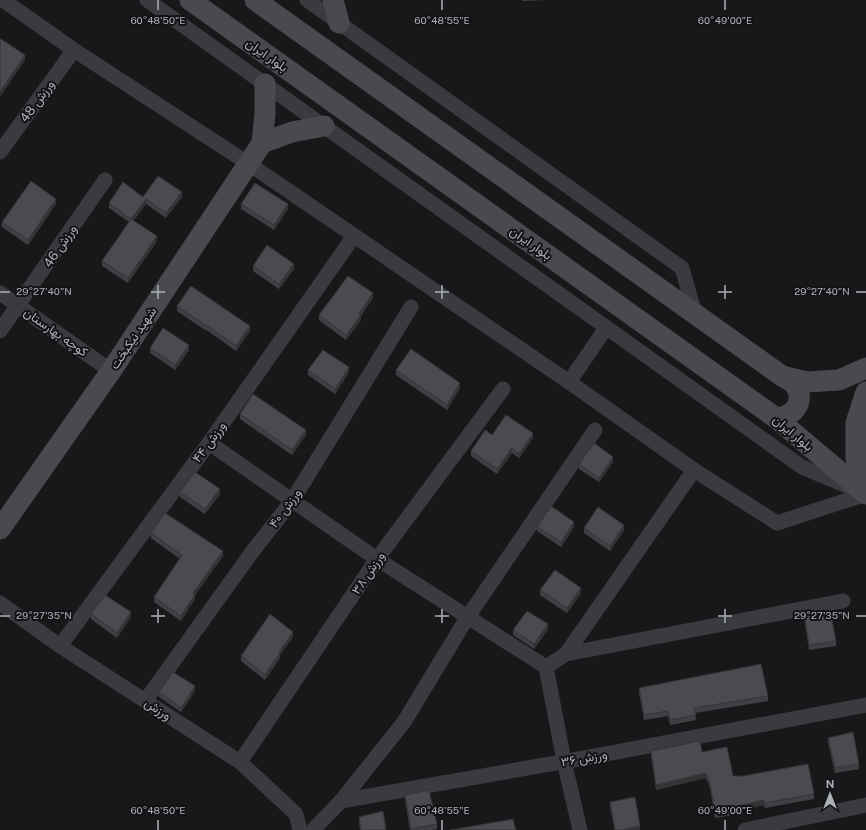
<svg xmlns="http://www.w3.org/2000/svg" width="866" height="830" viewBox="0 0 866 830" font-family="'Public Sans',Vazirmatn,sans-serif">
<style>
.lines{fill:none;stroke-linecap:round;stroke-linejoin:round}
.street{stroke:#393b3e;stroke-width:15}
.secondary{stroke:#484a4e;stroke-width:21}
.wall{fill:#404044}
.shaded-wall{fill:#343437}
.building{fill:#4a4b4f;stroke:#343437}
.ticks{fill:none;stroke:#acb1b8;stroke-width:1.5}
.labels{text-anchor:middle;dominant-baseline:central;stroke-width:4;stroke-linejoin:round;paint-order:stroke}
.street-label{font-size:13px;fill:#acb1b8;stroke:#131315}
.ticks-label{font-size:10px;text-anchor:middle;fill:#acb1b8;stroke:#131315;stroke-width:4;stroke-linejoin:round;paint-order:stroke}
</style>
<rect width="100%" height="100%" fill="#18181a"/>
<g class="lines">
<g class="street">
<path d="M3,0L74,50L249,164L569,382L694,470L777,523L866,494"/>
<path d="M147,0L802,467L852,488"/>
<path d="M307,0L682,268L695,314"/>
<path d="M0,152L74,50"/>
<path d="M0,293L111,371"/>
<path d="M0,331L105,180"/>
<path d="M569,382L606,328"/>
<path d="M209,443L377,559L546,667L564,761L580,830"/>
<path d="M0,603L60,646L240,762L296,814L300,830"/>
<path d="M60,646L209,443L354,236"/>
<path d="M566,654L843,601"/>
<path d="M546,667L566,654L694,470"/>
<path d="M145,701L252,552L292,501L411,307"/>
<path d="M240,762L377,559L503,389"/>
<path d="M341,801L404,722L467,618L595,430"/>
<path d="M313,830L341,801L590,757L866,705"/>
<path d="M745,830L866,805"/>
</g>
<g class="secondary">
<path d="M190,0L776,418L866,494"/>
<path d="M255,0L782,376L807,382L839,380L866,368"/>
<path d="M333,0L339,23"/>
<path d="M262,143L292,132L324,126"/>
<path d="M866,392L856,423V459L866,493"/>
<path d="M776,418C789,417 801,409 799,394C798,390 796,385 793,383C790,380 786,378 782,376"/>
<path d="M0,529L111,371L262,143L265,114V84"/>
</g>
</g>
<g class="wall">
<path d="M522,0H547L522,1Z"/>
<path d="M143,197H182L166,218L146,204L133,221L157,241L128,283L102,266V261L129,222L109,208V203Z"/>
<path d="M56,204L28,245L2,227V222Z"/>
<path d="M241,204L288,209L274,230L241,209Z"/>
<path d="M253,266L294,269L279,289L253,271Z"/>
<path d="M373,298L361,316V320L346,340L319,320V315Z"/>
<path d="M177,306L250,331L236,351L205,329V330L177,311Z"/>
<path d="M150,348L189,350L175,370L150,353Z"/>
<path d="M308,370L349,372L335,394L308,375Z"/>
<path d="M396,370L460,388L447,410L396,375Z"/>
<path d="M240,414L306,435L292,455L240,419Z"/>
<path d="M492,435L533,438L519,458L512,453L497,474L471,456V451Z"/>
<path d="M613,462L599,482L579,469V464Z"/>
<path d="M180,492L220,494L205,514L180,497Z"/>
<path d="M537,527H574L561,547L537,531Z"/>
<path d="M584,528L624,530L610,551L584,533Z"/>
<path d="M151,533L223,556L195,595V599L181,621L154,602V597L180,559L151,538Z"/>
<path d="M540,590L581,593L567,613L540,595Z"/>
<path d="M804,613L836,641V646L809,650L804,618Z"/>
<path d="M91,614L131,617L117,638L91,619Z"/>
<path d="M548,629L534,649L513,635V630Z"/>
<path d="M293,637L280,655V658L265,680L241,661V656Z"/>
<path d="M639,688L768,696V701L695,713L696,720L670,725L668,716L644,720L639,693Z"/>
<path d="M195,691L181,712L159,697V692Z"/>
<path d="M828,738L859,764V769L835,773L828,743Z"/>
<path d="M651,751L702,752L733,776L814,794V799L765,808L764,805L739,811V814L715,818L710,788L706,778L656,790L651,756Z"/>
<path d="M405,795L437,824V829L432,830H410L405,800Z"/>
<path d="M610,802L640,830H615L610,807Z"/>
<path d="M359,817L386,830H360L359,822Z"/>
</g>
<g class="shaded-wall">
<path d="M25,55V60L0,97V92Z"/>
<path d="M182,192V197L166,218V213Z"/>
<path d="M56,199V204L28,245V240Z"/>
<path d="M146,199V204L131,224V219Z"/>
<path d="M288,204V209L274,230V225Z"/>
<path d="M157,236V241L128,283V278Z"/>
<path d="M294,264V269L279,289V284Z"/>
<path d="M373,293V298L361,316V320L346,340V335L359,314Z"/>
<path d="M250,326V331L236,351V346Z"/>
<path d="M189,345V350L175,370V365Z"/>
<path d="M349,367V372L335,394V389Z"/>
<path d="M460,383V388L447,410V405Z"/>
<path d="M306,430V435L292,455V450Z"/>
<path d="M533,433V438L519,458V454Z"/>
<path d="M512,448V453L497,474V469Z"/>
<path d="M613,457V462L599,482V478Z"/>
<path d="M220,489V494L205,514V509Z"/>
<path d="M574,522V527L561,547V542Z"/>
<path d="M624,525V530L610,551V546Z"/>
<path d="M223,551V556L195,595V599L181,621V616L193,593Z"/>
<path d="M581,588V593L567,613V608Z"/>
<path d="M131,612V617L117,638V633Z"/>
<path d="M548,624V629L534,649V644Z"/>
<path d="M293,632V637L280,655V658L265,680V675L279,652Z"/>
<path d="M195,686V691L181,712V708Z"/>
<path d="M706,773V778L656,790V785Z"/>
<path d="M764,800V805L739,811V806Z"/>
<path d="M640,826V830H622Z"/>
</g>
<g class="building">
<path d="M0,39H1L25,55L0,92Z"/>
<path d="M158,176L182,192L166,213L146,199L131,219L109,203L123,182L143,197Z"/>
<path d="M31,181L56,199L28,240L2,222Z"/>
<path d="M255,183L288,204L274,225L241,204Z"/>
<path d="M131,219L157,236L128,278L102,261Z"/>
<path d="M267,245L294,264L279,284L253,266Z"/>
<path d="M348,276L373,293L359,314L361,315L346,335L319,315Z"/>
<path d="M191,286L250,326L236,346L205,324V325L177,306Z"/>
<path d="M163,328L189,345L175,365L150,348Z"/>
<path d="M411,349L460,383L447,405L396,370Z"/>
<path d="M323,350L349,367L335,389L308,370Z"/>
<path d="M253,394L306,430L292,450L240,414Z"/>
<path d="M506,415L533,433L519,454L512,448L497,469L471,451L485,430L492,435Z"/>
<path d="M594,443L613,457L599,478L579,464Z"/>
<path d="M195,472L220,489L205,509L180,492Z"/>
<path d="M551,506L574,522L561,542L537,527Z"/>
<path d="M598,507L624,525L610,546L584,528Z"/>
<path d="M165,513L223,551L193,593L195,594L181,616L154,597L182,555L151,533Z"/>
<path d="M555,570L581,588L567,608L540,590Z"/>
<path d="M105,595L131,612L117,633L91,614Z"/>
<path d="M830,609L836,641L809,645L804,613Z"/>
<path d="M527,611L548,624L534,644L513,630Z"/>
<path d="M270,614L293,632L279,652L280,653L265,675L241,656Z"/>
<path d="M761,664L768,696L694,708L696,715L670,720L668,711L644,715L639,688Z"/>
<path d="M173,672L195,686L181,708L159,692Z"/>
<path d="M853,732L859,764L835,768L828,738Z"/>
<path d="M700,741L702,752L727,747L733,776H743L808,764L814,794L765,803L764,800L739,806V809L715,813L710,783L706,773L656,785L651,751Z"/>
<path d="M429,790L437,824L411,829L405,795Z"/>
<path d="M635,797L640,826L622,830H615L610,802Z"/>
<path d="M383,811L386,830H361L359,817Z"/>
<path d="M513,819L516,830H451Z"/>
</g>
<path class="ticks" d="M158,0V10M442,0V10M725,0V10M158,285V299M442,285V299M725,285V299M0,292H10M151,292H165M435,292H449M718,292H732M856,292H866M158,609V623M442,609V623M725,609V623M0,616H10M151,616H165M435,616H449M718,616H732M856,616H866M158,820V830M442,820V830M725,820V830"/>
<g class="labels">
<g class="street-label">
<text transform="translate(267 55) rotate(35)">بلوار ایران</text>
<text transform="translate(37 101) rotate(-54)">ورزش 48</text>
<text transform="translate(531 243) rotate(35)">بلوار ایران</text>
<text transform="translate(60 246) rotate(-56)">ورزش 46</text>
<text transform="translate(56 332) rotate(35)">کوچه بهارستان</text>
<text transform="translate(133 338) rotate(-56)">شهید نیکبخت</text>
<text transform="translate(793 433) rotate(40)">بلوار ایران</text>
<text transform="translate(209 442) rotate(-54)">ورزش ۴۴</text>
<text transform="translate(285 508) rotate(-54)">ورزش ۴۰</text>
<text transform="translate(368 573) rotate(-56)">ورزش ۳۸</text>
<text transform="translate(158 709) rotate(33)">ورزش</text>
<text transform="translate(584 758) rotate(-10)">ورزش ۳۶</text>
</g>
</g>
<g class="ticks-label">
<text x="158" y="24">60°48'50"E</text>
<text x="442" y="24">60°48'55"E</text>
<text x="725" y="24">60°49'00"E</text>
<text x="44" y="295">29°27'40"N</text>
<text x="822" y="295">29°27'40"N</text>
<text x="44" y="619">29°27'35"N</text>
<text x="822" y="619">29°27'35"N</text>
<text x="158" y="814">60°48'50"E</text>
<text x="442" y="814">60°48'55"E</text>
<text x="725" y="814">60°49'00"E</text>
</g>
<g transform="translate(830 794)" stroke="#131315" stroke-width="3" paint-order="stroke">
<path d="M0-3L7 15L0 10L-7 15Z" fill="#acb1b8"/>
<text y="-6" font-size="11" font-weight="bold" text-anchor="middle" fill="#acb1b8">N</text>
</g>
</svg>
